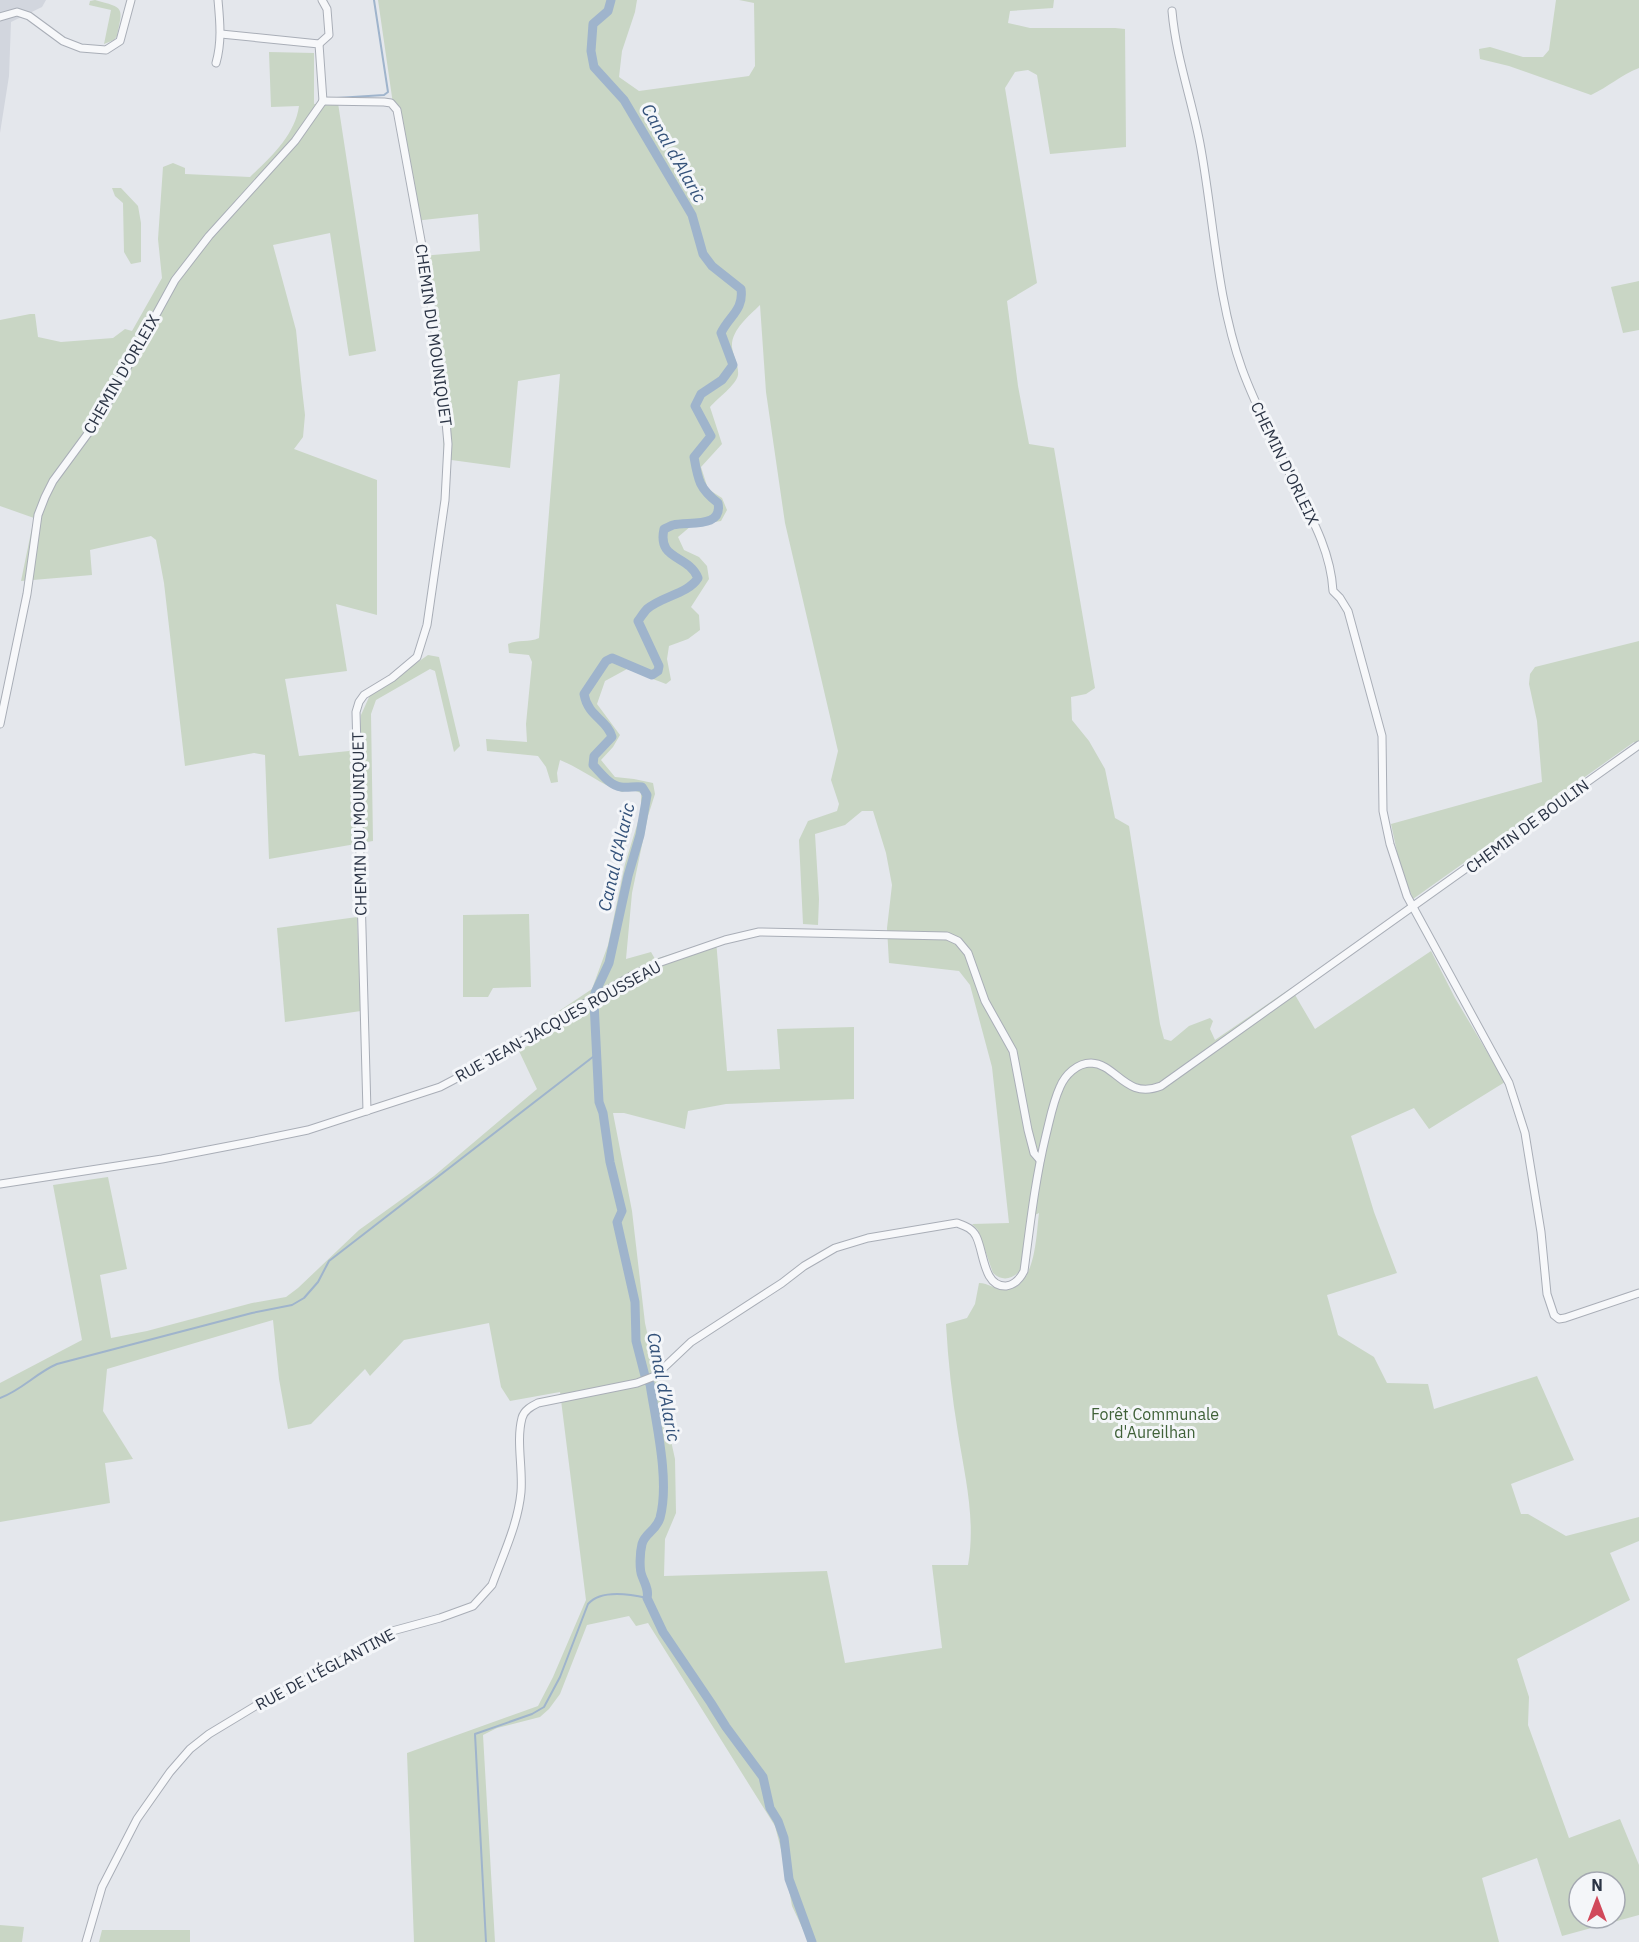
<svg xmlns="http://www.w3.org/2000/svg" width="1639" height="1942" viewBox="0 0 1639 1942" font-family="'IBM Plex Sans',sans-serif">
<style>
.built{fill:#d2d6de}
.green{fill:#c9d6c5;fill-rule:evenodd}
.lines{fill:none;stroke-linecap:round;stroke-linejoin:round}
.stream{stroke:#9fb4cc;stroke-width:2}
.canal{stroke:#9fb4cc;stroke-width:9}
.minor-casing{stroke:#a9aeb7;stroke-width:9}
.minor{stroke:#f7f8fa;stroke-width:7}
.labels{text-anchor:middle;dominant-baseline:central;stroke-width:6;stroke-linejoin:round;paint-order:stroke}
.street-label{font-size:16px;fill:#2b3445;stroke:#f4f6f9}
.park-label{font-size:16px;fill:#3f6138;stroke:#f4f6f9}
.water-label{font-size:18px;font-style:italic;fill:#34527a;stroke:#f4f6f9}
</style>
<rect width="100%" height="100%" fill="#e4e7ec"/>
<path class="built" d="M0,0H46L42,7L11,22L9,76L0,133Z"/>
<g class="green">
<path d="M95,0C125,8 123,7 117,36L114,40L104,44L111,10L89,5L90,1Z"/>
<path d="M378,0H637L635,12L622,51L619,77L639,91L749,76L755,66L754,3L739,0H1054L1053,8L1010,11L1008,23L1030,28H1115L1125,29L1126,147L1050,154L1037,75L1028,70L1015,72L1005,88L1037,283L1007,301L1018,386L1029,444L1054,448L1095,688L1086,694L1071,697L1072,720L1089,741L1105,769L1115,818L1129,826L1160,1024L1164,1039L1171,1041L1189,1026L1210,1018L1213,1021L1210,1029L1215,1040L1291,988L1315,1029L1431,951L1455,998L1505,1082L1429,1129L1414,1108L1351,1136L1374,1212L1397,1273L1327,1295L1338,1335L1374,1357L1387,1383L1428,1384L1434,1409L1537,1376L1574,1460L1511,1484L1521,1514H1528L1566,1536L1639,1517V1541L1610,1553L1630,1600L1517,1659L1529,1697L1528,1725L1569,1838L1620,1819L1639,1865V1915L1562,1936L1537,1858L1482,1878L1499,1942H809L792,1906L783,1857L775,1826L648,1623L636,1626L629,1616L587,1625L560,1694L549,1709L540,1717L497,1728L483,1735L495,1942H414L407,1753L538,1706L553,1677L586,1600L560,1392L510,1401L501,1387L489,1323L404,1340L370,1376L365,1369L311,1424L288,1429L279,1379L273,1320L107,1369L103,1411L133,1459L105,1463L110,1503L0,1522V1383L82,1340L53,1185L108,1177L127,1269L100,1275L111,1338L147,1331L252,1303L286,1297L298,1288L359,1230L434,1176L537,1089L519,1051L540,1038L538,1025L592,989L608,945L625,864L641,812V793L630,789L622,792C600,784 582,769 560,760L557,773L558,782L551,783L546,767L538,756L487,751L486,739L527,742L526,724L532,662L529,655L509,653L508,644C518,639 529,643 539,638L560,374L518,381L510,468L444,459L442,401L421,256L480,251L478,214L414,221L393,104ZM760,305L766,392L785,523L838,751L831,780L839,804L837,811L808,821L799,840L803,924L818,925L819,899L815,834L845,825L862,811H873L886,853L892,885L887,928L889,963L959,971L970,985L992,1067L1009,1223L972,1224L978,1230L993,1273C1003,1282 1012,1279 1021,1270L1029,1218L1039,1213C1036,1236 1036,1287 1006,1290C996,1290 988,1283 979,1283L975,1304L967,1318L946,1324C948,1361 952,1397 958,1433C965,1477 976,1520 968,1565H932L942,1648L845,1663L827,1571L664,1576L665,1539L676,1513L675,1459L645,1323L632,1211L613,1113H624L685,1129L688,1111L726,1104L854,1099V1027L777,1029L780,1069L727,1071L716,940L655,959L651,952L626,959L632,893L648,816L655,794L653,783L634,779L615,777L601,760L613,747L620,735L597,704L605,681L627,669L666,684L671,680L667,659L669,646L688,639L700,630L699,615L691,607L709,579L707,566L699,557L684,550L678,537L691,526L721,521L727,510L722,498L708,489L701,467L722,444L710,407C718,398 736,385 738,375C739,365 733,356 732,347C731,330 749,316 760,305ZM1579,1882H1615V1918H1579Z"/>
<path d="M1556,0H1639V68C1621,75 1608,87 1591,95L1509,66L1480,59L1479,49L1490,47L1523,57H1543L1549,50Z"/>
<path d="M269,52L314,53V104L338,103L376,351L349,356L330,233L273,245L296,330L301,380L305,415L303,437L294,449L377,480V615L336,604L347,671L285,679L299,756L349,751L359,743L361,715L370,695L428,655L439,657L460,746L454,752L435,671L430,669L376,700L371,714L373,841L269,859L265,755L254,753L185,766L164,583L156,540L151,536L90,550L92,575L21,581L34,518L0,506V320L30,314H35L38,337L61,342L113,338L125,329L132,331L162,278L158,239L163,167L173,163L185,168V174L250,177C271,157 295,135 299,106L271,107Z"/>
<path d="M112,188H121L138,206L141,223V262L131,264L124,252L123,203L115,196Z"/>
<path d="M1639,281V330L1623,333L1611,287Z"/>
<path d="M1639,641V749L1634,742L1413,899L1400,866L1391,824L1542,782L1537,721L1529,684L1530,674L1535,667Z"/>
<path d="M529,914L531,987L493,988L488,997H463V915Z"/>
<path d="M357,917L361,1011L285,1022L277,928Z"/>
<path d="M0,1925L24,1927L22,1942H0Z"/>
<path d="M102,1930H190V1942H99Z"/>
</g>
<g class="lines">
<g class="stream">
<path d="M337,98L384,95L388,92L374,0"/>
<path d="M0,1398C22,1390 36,1373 57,1364L252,1313L292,1305L304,1298L318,1282L329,1261L598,1053"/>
<path d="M486,1942L475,1734L532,1714L544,1707L560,1677L588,1604C601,1589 630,1594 647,1598"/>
</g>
<path class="canal" d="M611,0L608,11L593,24L591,51L594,67L624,100L692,215L703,254L712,266L741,289C744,310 729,316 721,333L733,365L722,380L701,394L695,406L711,436L694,457C698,480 699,488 718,503C723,529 688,521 673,525C670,526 667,528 664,529C657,561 688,554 698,578C688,594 662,596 647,609C644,612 641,617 638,621L659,666L658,671L652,675L612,658L606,661L584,694C588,717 607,719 612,737L594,756L593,765C601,773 610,786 621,787C628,788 635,786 642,787L647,795L640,835L628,876L609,963L595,993L594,1002L599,1102L603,1113L610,1162L622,1211L617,1222L635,1302L636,1341L645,1376L650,1384C656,1423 670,1481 660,1518C656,1531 645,1533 642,1544C640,1552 639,1569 642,1576C645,1584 649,1590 647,1598L663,1632L711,1703L726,1727L763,1777L770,1808L778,1821L784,1838L789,1879L812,1942"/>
<defs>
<g id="minor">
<path d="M1172,11C1176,58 1193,103 1201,149C1214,222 1217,299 1242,369C1257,410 1278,449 1297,489C1314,522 1331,554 1333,591L1340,598L1348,611L1382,736L1383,811L1390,844L1407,896L1509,1083L1525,1133L1541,1232L1547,1294L1554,1315L1559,1319L1565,1318L1639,1293"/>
<path d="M0,17L17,12L29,16L63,41L81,48L106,50L120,41L131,0"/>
<path d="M221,34L319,44L323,101"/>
<path d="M319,44L329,35L327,9L322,0"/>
<path d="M216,63C222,42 220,22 218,0"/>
<path d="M323,101L384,102L391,103L397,110L422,246L442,378L448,444L445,500L427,625L417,657L392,678L364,695L359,702L356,712L367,1111"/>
<path d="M0,724L27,594L38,515L45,497L53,481L100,417L175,280L209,236L295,141L323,101"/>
<path d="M0,1184L162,1159L250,1142L308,1130L440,1087L480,1066L631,976L661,962L725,940L759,932L947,936L958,941L968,953L985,1001L1013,1051L1028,1130L1034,1153L1040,1160"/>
<path d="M86,1942L102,1887L137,1819L170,1772L190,1749L209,1734L257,1705L334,1665L385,1633L440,1618L473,1606L492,1585C503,1555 518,1524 521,1492C523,1468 516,1441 522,1418C524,1410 532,1406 538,1403L637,1383L655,1376L691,1342L782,1283L804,1266L835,1248L868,1238L957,1223C965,1226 972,1228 976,1236C984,1251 983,1287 1006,1286C1015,1285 1020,1279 1024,1271C1030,1226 1035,1180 1046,1135C1050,1119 1053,1102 1060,1087C1065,1075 1077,1063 1091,1063C1117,1064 1125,1100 1161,1086L1639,745"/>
</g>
</defs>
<use href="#minor" class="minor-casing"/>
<use href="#minor" class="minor"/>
</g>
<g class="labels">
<g class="street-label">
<text transform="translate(434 335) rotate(82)">CHEMIN DU MOUNIQUET</text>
<text transform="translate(121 374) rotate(-60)">CHEMIN D'ORLEIX</text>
<text transform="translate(1285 463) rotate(64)">CHEMIN D'ORLEIX</text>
<text transform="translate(359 824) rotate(-91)">CHEMIN DU MOUNIQUET</text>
<text transform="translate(1527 826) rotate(-36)">CHEMIN DE BOULIN</text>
<text transform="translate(558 1021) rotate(-29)">RUE JEAN-JACQUES ROUSSEAU</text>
<text transform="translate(325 1669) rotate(-28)">RUE DE L'ÉGLANTINE</text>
</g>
<g class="park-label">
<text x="1155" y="1414">Forêt Communale<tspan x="1155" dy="18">d'Aureilhan</tspan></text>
</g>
<g class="water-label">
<text transform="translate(674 153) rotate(60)">Canal d'Alaric</text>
<text transform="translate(616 857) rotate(-77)">Canal d'Alaric</text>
<text transform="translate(664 1387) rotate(79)">Canal d'Alaric</text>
</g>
</g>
<g transform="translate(1597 1900)"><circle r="28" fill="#f4f6f9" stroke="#a4a8b1" stroke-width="1.5"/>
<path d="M0-4.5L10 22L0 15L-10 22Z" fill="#d1495b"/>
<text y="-9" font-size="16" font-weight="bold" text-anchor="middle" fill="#2b3445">N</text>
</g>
</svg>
